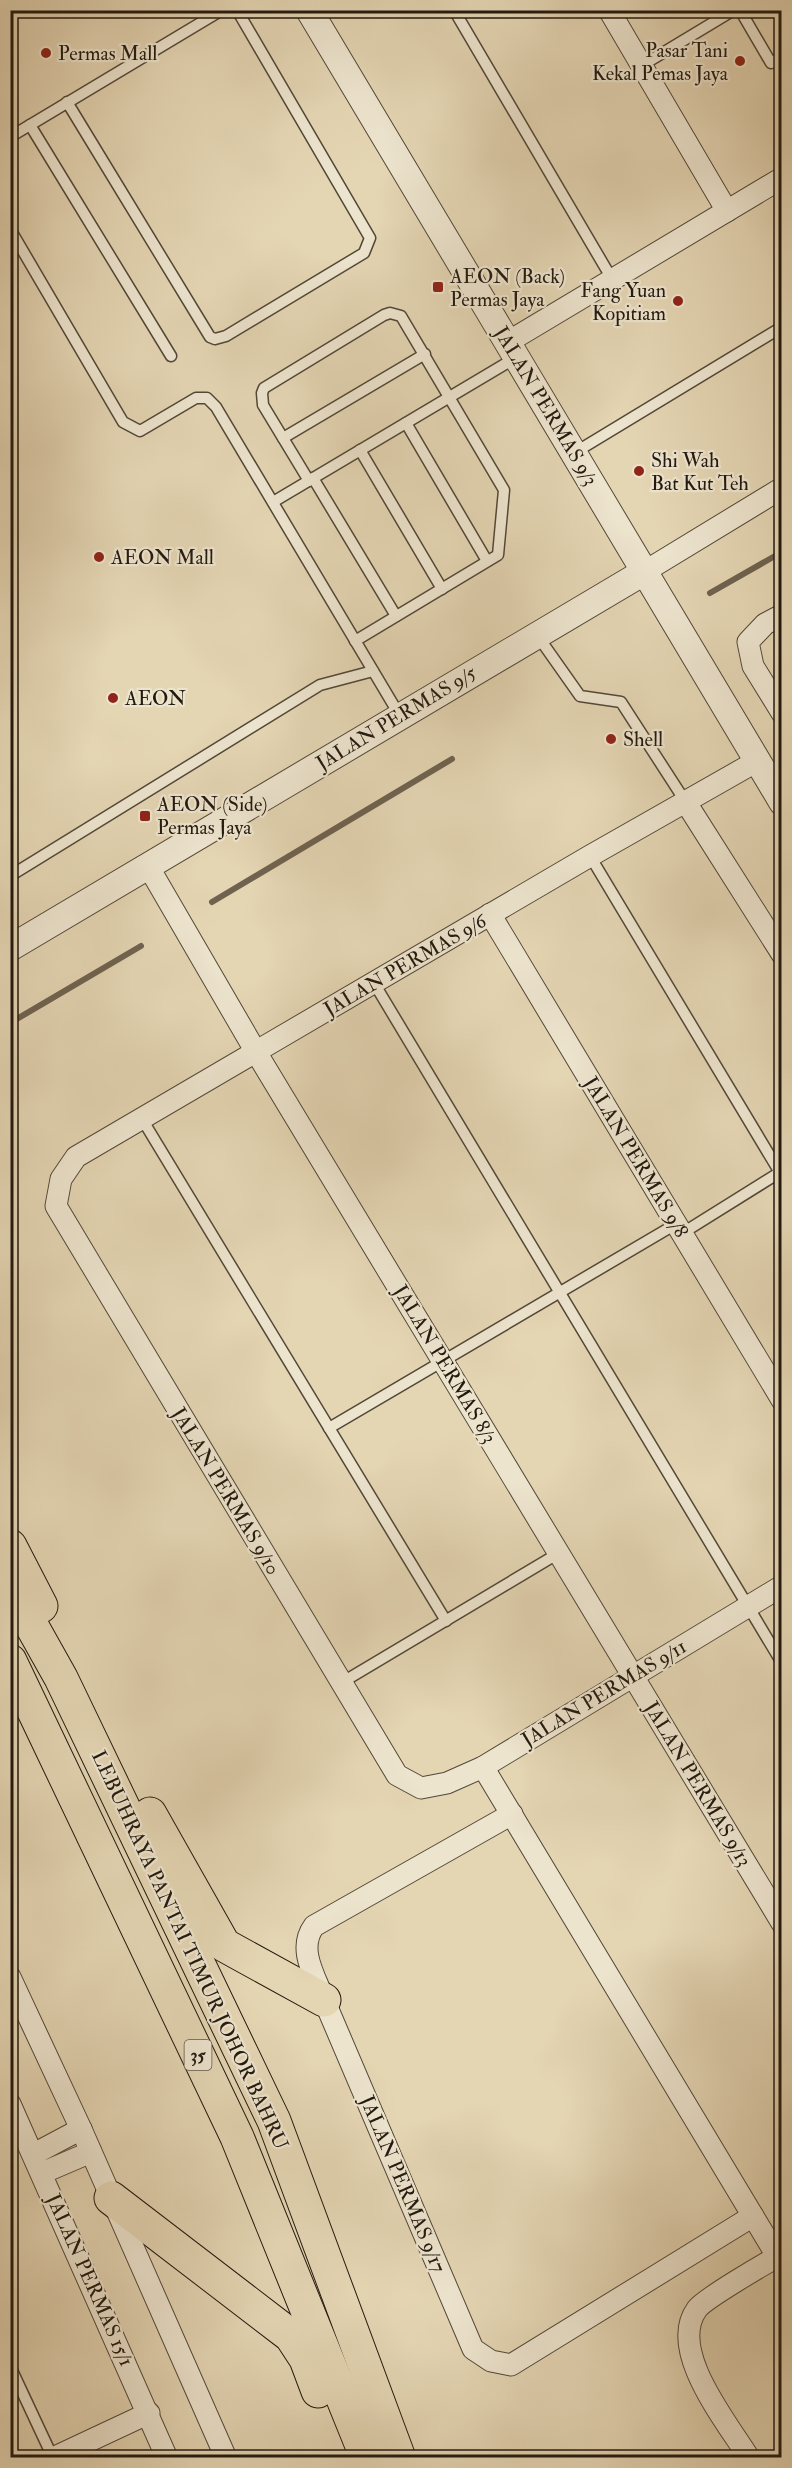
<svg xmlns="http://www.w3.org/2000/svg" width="792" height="2468" viewBox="0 0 792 2468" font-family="'IM FELL Double Pica',serif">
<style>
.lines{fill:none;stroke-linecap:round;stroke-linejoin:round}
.stream{stroke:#6f6350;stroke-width:6}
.service-casing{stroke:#524838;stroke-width:13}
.minor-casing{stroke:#524838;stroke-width:23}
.tertiary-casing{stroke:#524838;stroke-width:28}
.trunk-casing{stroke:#22190f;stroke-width:35}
.service{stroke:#ede4ce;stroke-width:10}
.minor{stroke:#ede4ce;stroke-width:21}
.tertiary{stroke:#ede4ce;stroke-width:26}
.trunk{stroke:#e4d5b3;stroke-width:33}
.poi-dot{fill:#8f2418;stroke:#ede4ce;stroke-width:2}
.labels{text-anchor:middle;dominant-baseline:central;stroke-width:4.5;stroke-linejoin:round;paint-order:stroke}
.shield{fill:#ede4ce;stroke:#5f5648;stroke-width:1.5}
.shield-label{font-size:18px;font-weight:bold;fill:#22190f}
.poi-label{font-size:20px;fill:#22190f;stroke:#ede4ce;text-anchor:start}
.street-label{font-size:20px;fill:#22190f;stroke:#ede4ce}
</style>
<rect width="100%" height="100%" fill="#e4d5b3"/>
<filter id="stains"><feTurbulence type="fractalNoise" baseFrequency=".00333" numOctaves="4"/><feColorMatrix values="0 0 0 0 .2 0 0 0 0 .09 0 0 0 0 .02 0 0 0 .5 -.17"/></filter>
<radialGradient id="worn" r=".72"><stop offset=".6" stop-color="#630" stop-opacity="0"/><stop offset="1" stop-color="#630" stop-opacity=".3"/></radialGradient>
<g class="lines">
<g class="stream">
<path d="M710,593L782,552"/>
<path d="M212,902L452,759"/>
<path d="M10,1023L141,946"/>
</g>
<defs>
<g id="service">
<path d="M454,10L612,279"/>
<path d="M740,10L771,63L782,57"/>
<path d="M641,66L734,10"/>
<path d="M67,102L210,337L215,339L226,336L364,253L370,238L237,10"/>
<path d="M30,125L171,356"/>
<path d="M10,137L222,10"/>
<path d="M10,229L123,422L140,431L196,398H207L216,407L400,716"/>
<path d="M406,423L487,561"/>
<path d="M283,438L425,354"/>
<path d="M360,450L442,589"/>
<path d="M574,453L782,327"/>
<path d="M313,478L396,616"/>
<path d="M309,481L263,405L262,393L264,388L384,315L390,313L401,316L504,490L498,555L355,641"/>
<path d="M273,502L517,357"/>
<path d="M537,635L580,696L621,702L685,801"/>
<path d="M590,856L782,1176"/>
<path d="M10,876L320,685L373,671"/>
<path d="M374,983L782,1663"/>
<path d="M142,1119L446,1621"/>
<path d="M681,1234L782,1171"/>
<path d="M329,1428L676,1224"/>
<path d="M341,1683L559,1553"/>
<path d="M10,2366L53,2458"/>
</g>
<g id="minor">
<path d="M609,10L727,211"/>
<path d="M508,342L782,178"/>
<path d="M644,572L782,488"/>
<path d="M782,615L765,624L748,642L753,666L782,713"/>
<path d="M757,761L590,856L76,1157L61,1179L56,1206L397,1775L421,1788L447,1783L483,1767L782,1586"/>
<path d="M685,801L782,954"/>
<path d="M148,866L256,1052L782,1923"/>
<path d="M490,914L782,1400"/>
<path d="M483,1767L777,2256"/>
<path d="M512,1814L314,1926C297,1949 315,1976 324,2000L473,2349L491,2361L511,2365L753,2216"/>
<path d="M10,1977L81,2129L226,2458"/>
<path d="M10,2104L167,2458"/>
<path d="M34,2154L81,2129"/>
<path d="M42,2173L91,2152"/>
<path d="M53,2458L149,2413"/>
<path d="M749,2458C727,2422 667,2350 697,2309C704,2299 766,2263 782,2254"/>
</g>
<g id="tertiary">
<path d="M309,10L782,802"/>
<path d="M10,948L644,572"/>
</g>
<g id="trunk">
<path d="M10,1546L41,1606"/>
<path d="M10,1587L61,1678L274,2121L399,2458"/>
<path d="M10,1661L237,2137L367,2458"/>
<path d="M150,1814L224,1945L324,2000"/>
<path d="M111,2198L291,2336L306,2359L318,2391"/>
</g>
</defs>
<use href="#service" class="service-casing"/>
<use href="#minor" class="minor-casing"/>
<use href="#tertiary" class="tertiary-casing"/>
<use href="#trunk" class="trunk-casing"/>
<use href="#service" class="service"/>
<use href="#minor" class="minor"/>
<use href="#tertiary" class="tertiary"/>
<use href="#trunk" class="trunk"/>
</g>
<g class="poi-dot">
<circle cx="46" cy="53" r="6"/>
<circle cx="740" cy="61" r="6"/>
<rect x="432" y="281" width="12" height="12" rx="3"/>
<circle cx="678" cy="301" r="6"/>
<circle cx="639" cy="471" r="6"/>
<circle cx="99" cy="557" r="6"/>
<circle cx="113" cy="698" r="6"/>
<circle cx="611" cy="739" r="6"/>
<rect x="139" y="810" width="12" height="12" rx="3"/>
</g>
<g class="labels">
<rect class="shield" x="184.5" y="2040" width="27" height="30" rx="4.5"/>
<g class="shield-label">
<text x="198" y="2055">35</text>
</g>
<g class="poi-label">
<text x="728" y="50" text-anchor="end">Pasar Tani<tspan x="728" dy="23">Kekal Pemas Jaya</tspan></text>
<text x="58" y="53">Permas Mall</text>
<text x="450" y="276">AEON (Back)<tspan x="450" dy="23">Permas Jaya</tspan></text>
<text x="666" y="290" text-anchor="end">Fang Yuan<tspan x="666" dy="23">Kopitiam</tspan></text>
<text x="651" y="460">Shi Wah<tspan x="651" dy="23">Bat Kut Teh</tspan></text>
<text x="111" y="557">AEON Mall</text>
<text x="125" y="698">AEON</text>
<text x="623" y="739">Shell</text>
<text x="157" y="804">AEON (Side)<tspan x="157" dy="23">Permas Jaya</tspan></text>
</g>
<g class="street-label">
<text transform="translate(546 406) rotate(59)">JALAN PERMAS 9/3</text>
<text transform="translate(396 718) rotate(-31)">JALAN PERMAS 9/5</text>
<text transform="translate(405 965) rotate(-30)">JALAN PERMAS 9/6</text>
<text transform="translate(636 1157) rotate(59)">JALAN PERMAS 9/8</text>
<text transform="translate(445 1364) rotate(59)">JALAN PERMAS 8/3</text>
<text transform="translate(226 1491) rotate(59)">JALAN PERMAS 9/10</text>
<text transform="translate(604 1693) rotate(-31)">JALAN PERMAS 9/11</text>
<text transform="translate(698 1784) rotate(59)">JALAN PERMAS 9/13</text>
<text transform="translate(190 1950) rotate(65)">LEBUHRAYA PANTAI TIMUR JOHOR BAHRU</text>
<text transform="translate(403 2184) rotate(67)">JALAN PERMAS 9/17</text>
<text transform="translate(90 2280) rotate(66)">JALAN PERMAS 15/1</text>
</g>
</g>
<rect width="792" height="2468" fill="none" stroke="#e4d5b3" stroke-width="36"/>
<rect x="12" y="12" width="768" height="2444" fill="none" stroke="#22190f" stroke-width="3"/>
<rect x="18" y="18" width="756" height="2432" fill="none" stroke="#22190f" stroke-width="1.5"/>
<rect width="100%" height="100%" filter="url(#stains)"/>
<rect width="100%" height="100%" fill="url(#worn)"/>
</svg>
